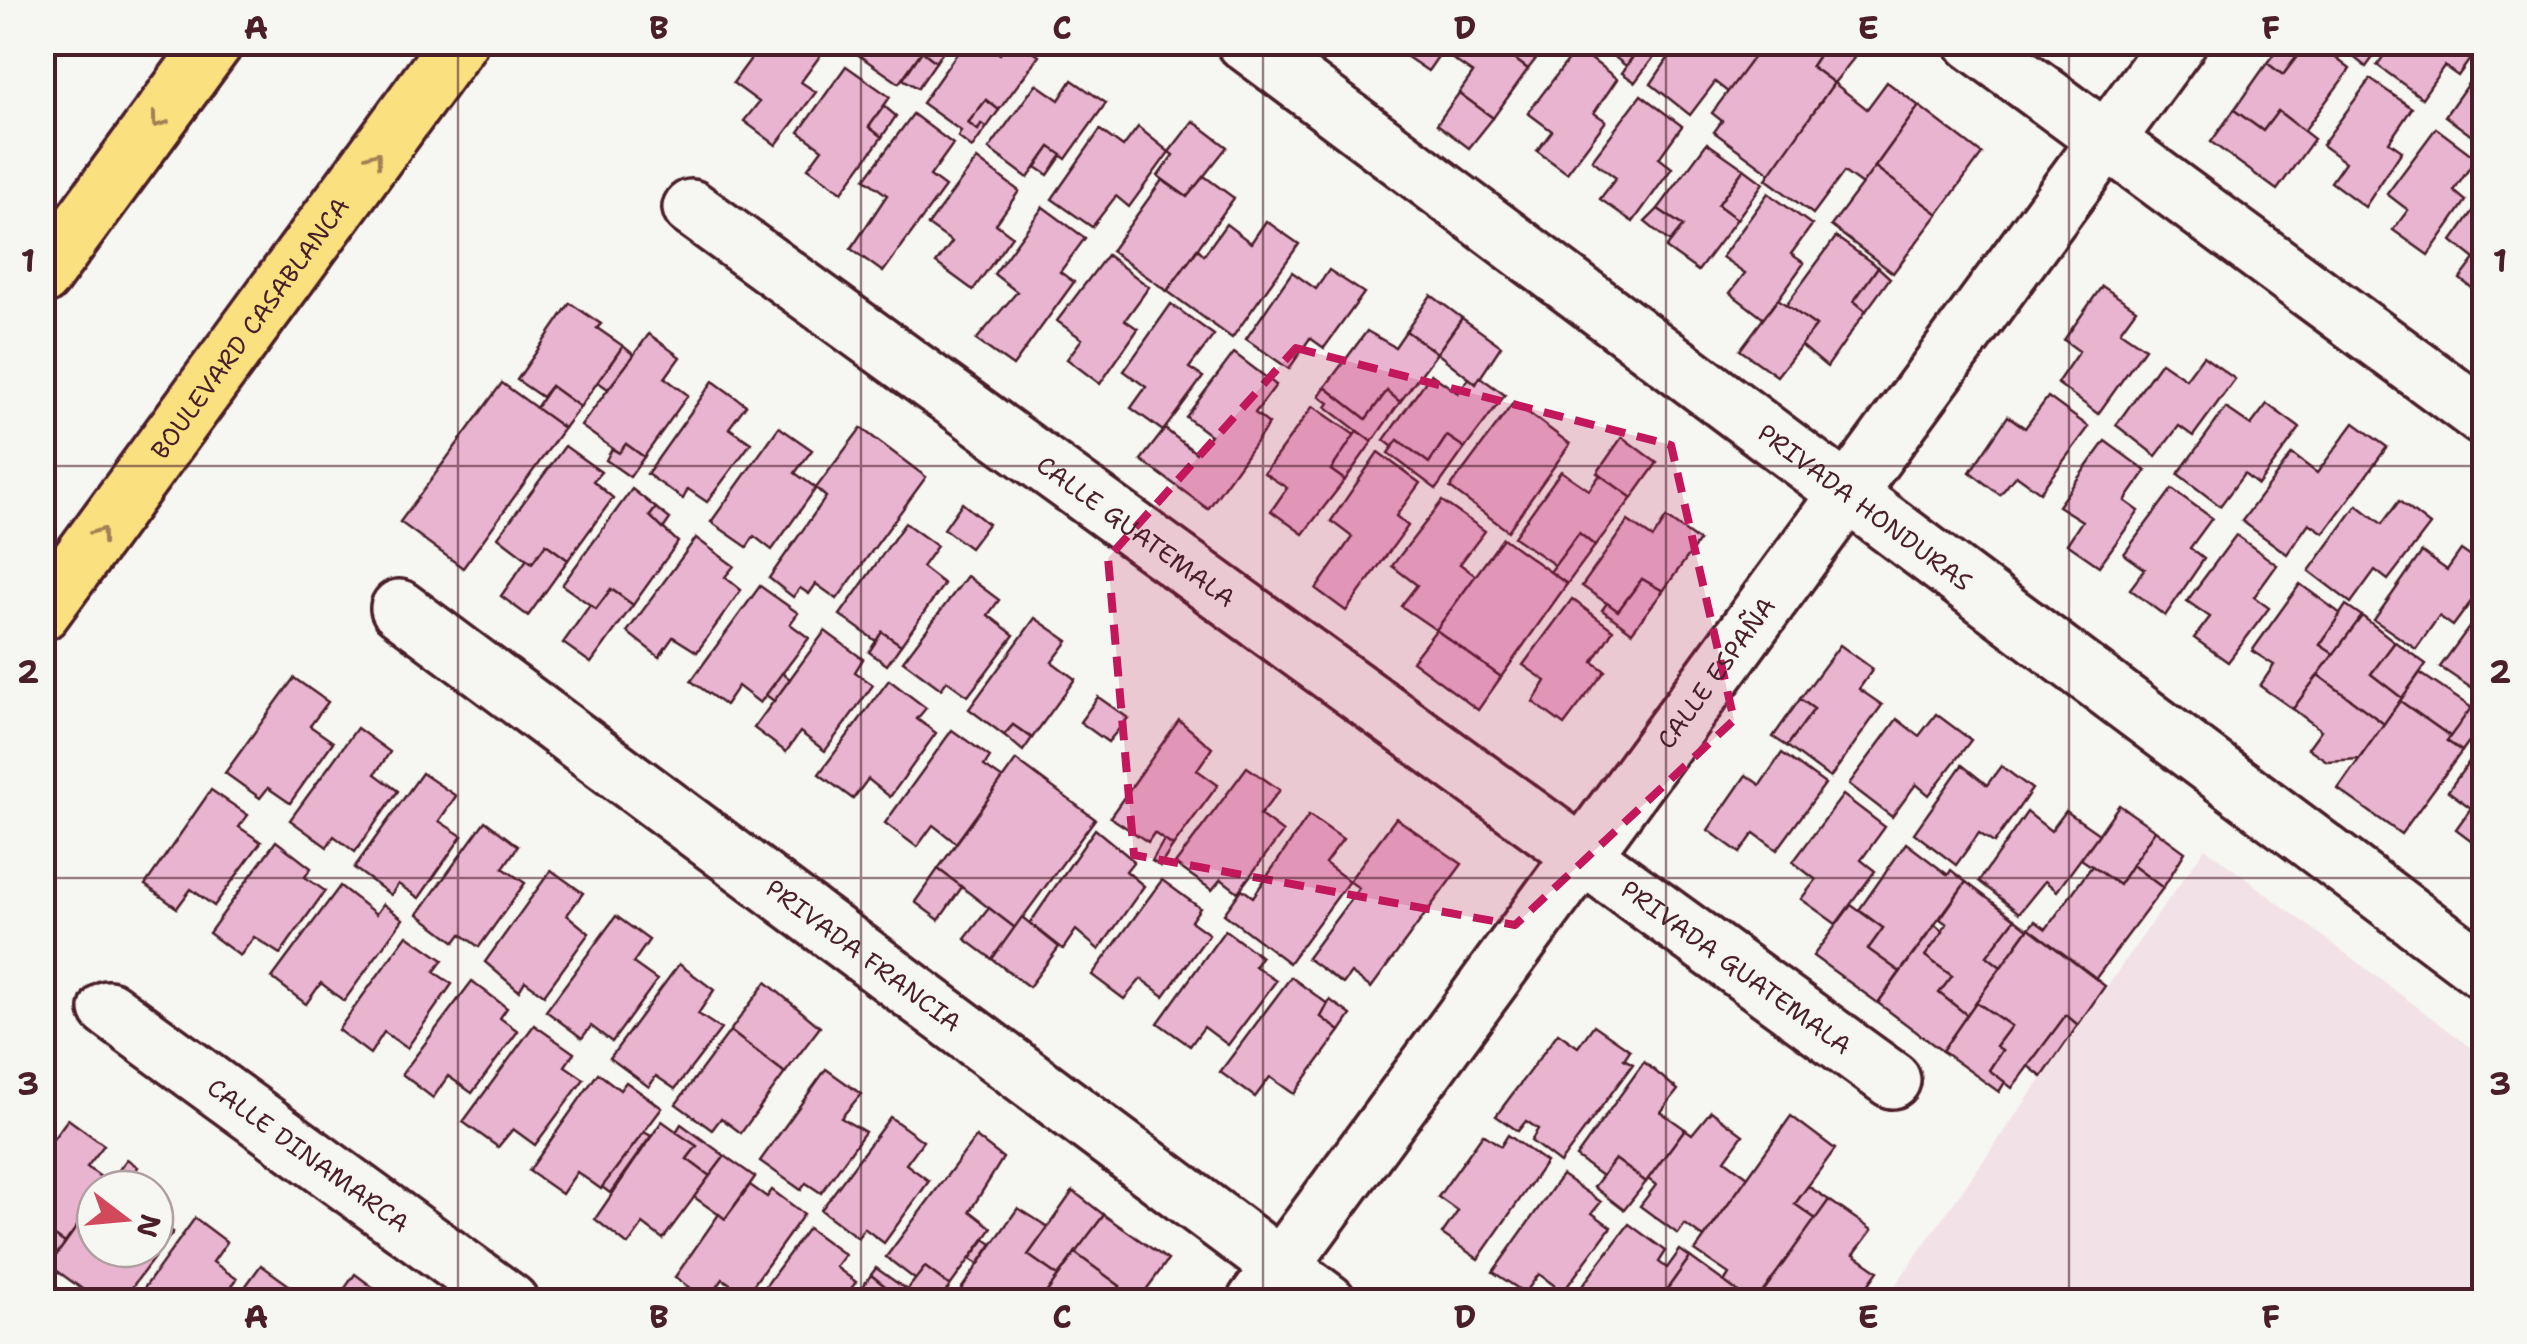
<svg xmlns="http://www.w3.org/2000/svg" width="2527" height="1344" viewBox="0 0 2527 1344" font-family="'Shantell Sans',sans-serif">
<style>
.built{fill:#f2e2e8}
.building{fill:#e9b4cf;stroke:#4a1f2b;stroke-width:2.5}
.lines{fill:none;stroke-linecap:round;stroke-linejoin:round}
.minor-casing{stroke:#4a1f2b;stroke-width:62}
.major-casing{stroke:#4a1f2b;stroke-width:62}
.minor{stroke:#f6f6f2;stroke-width:55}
.major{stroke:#fbe080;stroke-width:55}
.oneway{stroke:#a28056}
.marked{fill:#c2185b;fill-opacity:0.2;stroke:#c2185b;stroke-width:8;stroke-dasharray:20 12;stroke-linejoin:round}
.grid{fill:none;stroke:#4a1f2b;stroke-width:2.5;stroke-opacity:0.55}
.labels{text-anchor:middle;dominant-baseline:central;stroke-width:9;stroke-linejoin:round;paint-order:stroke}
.street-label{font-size:25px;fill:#4a1f2b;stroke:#f6f6f2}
.neatline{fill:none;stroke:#4a1f2b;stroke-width:4}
.grid-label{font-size:32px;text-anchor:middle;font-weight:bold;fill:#4a1f2b}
</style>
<rect width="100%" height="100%" fill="#f6f6f2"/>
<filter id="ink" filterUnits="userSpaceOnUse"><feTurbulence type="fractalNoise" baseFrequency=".01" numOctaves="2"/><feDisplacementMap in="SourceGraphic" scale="20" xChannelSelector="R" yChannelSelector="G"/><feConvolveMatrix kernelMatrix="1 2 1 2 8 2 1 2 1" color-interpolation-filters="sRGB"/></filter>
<g filter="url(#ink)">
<path class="built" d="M2205,848L2484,1057V1301H1884Z"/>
<g class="building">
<path d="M763,42H817L825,49L801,82L816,92L776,145L744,121L759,102L733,83Z"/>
<path d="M866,42H950L936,62L922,51L899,83L857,54Z"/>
<path d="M965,42H982L1000,54L1007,42H1020L1039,56L999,110L986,100L968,123L978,130L981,124L987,127L972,148L958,137L961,131L922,103Z"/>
<path d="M1398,42H1448L1428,71L1394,48Z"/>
<path d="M1462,42H1522L1512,57L1528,69L1493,118L1459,93L1473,73L1451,58Z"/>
<path d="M1522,42H1549L1528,69L1512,57Z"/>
<path d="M1596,42H1643L1626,66Z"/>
<path d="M1643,42H1665L1635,82L1622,73Z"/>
<path d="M1679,42H1765L1729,93L1715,82L1690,115L1651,84Z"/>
<path d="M1765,42H1815L1823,48L1811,66L1834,83L1771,174L1714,132L1722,121L1712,113Z"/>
<path d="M1815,42H1833L1854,58L1834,83L1811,66L1823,48Z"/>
<path d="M2282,42H2308L2283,75L2267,63Z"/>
<path d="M2308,42H2315L2350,69L2304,131L2278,111L2263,131L2234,110L2267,63L2283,75Z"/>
<path d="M2335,42L2379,43L2384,42L2366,67Z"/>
<path d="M2394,42H2482L2458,76L2444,66L2422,98L2377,65Z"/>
<path d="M1577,48L1617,79L1594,113L1606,121L1567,173L1537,151L1552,131L1528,113Z"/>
<path d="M922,51L936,62L918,88L903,79Z"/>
<path d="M2484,61V145L2445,116Z"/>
<path d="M846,66L890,97L869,127L882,137L842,192L808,168L822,149L799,132Z"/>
<path d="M2370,79L2412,108L2389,142L2402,151L2365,207L2331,182L2345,162L2322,145Z"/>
<path d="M1072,80L1106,103L1066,159L1050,147L1028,178L989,149L1036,84L1059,100Z"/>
<path d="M1887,82L1919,106L1862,185L1844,172L1813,214L1766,179L1834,83L1867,109Z"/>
<path d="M1459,93L1493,118L1469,148L1437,124Z"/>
<path d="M1641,95L1682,126L1659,158L1672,168L1633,222L1600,199L1616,178L1592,160Z"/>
<path d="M986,100L999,110L987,127L981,124L978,130L968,123Z"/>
<path d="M884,106L896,116L882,137L869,127Z"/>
<path d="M1919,106L1982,154L1938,214L1875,167Z"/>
<path d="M2234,110L2263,131L2278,111L2314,139L2277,190L2211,142Z"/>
<path d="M913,114L953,144L930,176L945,187L883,272L851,249L887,195L865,179Z"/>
<path d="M1193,121L1227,147L1187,197L1158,176L1173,155L1169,152Z"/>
<path d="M1138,127L1169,152L1129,207L1116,196L1092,227L1052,199L1100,130L1123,147Z"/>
<path d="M2436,128L2476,158L2454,191L2466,201L2428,255L2393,230L2408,210L2387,194Z"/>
<path d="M1707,143L1744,169L1718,205L1737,219L1698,271L1666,248L1683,226L1658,209Z"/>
<path d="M1050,147L1062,155L1048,175L1036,167Z"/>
<path d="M977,159L1019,191L996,224L1012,236L973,290L936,263L952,242L928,225Z"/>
<path d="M1875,167L1938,214L1893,273L1831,226Z"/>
<path d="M1744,169L1763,183L1737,219L1718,205Z"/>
<path d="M1204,176L1234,198L1167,291L1111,251L1162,180L1187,197Z"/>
<path d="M1768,193L1812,225L1791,254L1804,263L1764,319L1730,293L1745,273L1722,257Z"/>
<path d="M2484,196V297L2460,279L2475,259L2452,241Z"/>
<path d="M1043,207L1085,238L1060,272L1074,282L1013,366L976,340L1017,292L994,274Z"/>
<path d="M1658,209L1683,226L1670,242L1645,222Z"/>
<path d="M1266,221L1299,244L1232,338L1167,291L1198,249L1204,255L1226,224L1251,243Z"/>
<path d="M1836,237L1878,267L1854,301L1866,311L1827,367L1801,345L1816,326L1786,305Z"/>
<path d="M1107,255L1149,287L1125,320L1138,329L1100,384L1067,359L1082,339L1057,321Z"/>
<path d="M1878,267L1890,278L1866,311L1854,301Z"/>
<path d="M1329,270L1364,293L1324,348L1310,338L1289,369L1246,339L1292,272L1316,289Z"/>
<path d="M2102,286L2136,309L2120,331L2145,348L2098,414L2057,383L2079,351L2064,340Z"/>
<path d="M1431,295L1462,318L1437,353L1406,331Z"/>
<path d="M1778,299L1816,326L1777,376L1740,350Z"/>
<path d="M570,303L601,324L597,328L623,346L580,407L551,386L542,397L517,380Z"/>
<path d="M1171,304L1214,335L1189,368L1203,377L1163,431L1131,408L1146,387L1124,371Z"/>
<path d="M1462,318L1501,346L1476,384L1437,353Z"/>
<path d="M1367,331L1395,347L1406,331L1437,353L1400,402L1387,391L1366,419L1325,387Z"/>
<path d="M649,334L680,357L665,378L688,395L644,457L626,444L619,453L581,426Z"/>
<path d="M623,346L634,355L608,389L598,382Z"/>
<path d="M1234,353L1276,385L1255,413L1269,424L1208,509L1141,460L1165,429L1196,453L1210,435L1186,417Z"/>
<path d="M2203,356L2235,379L2193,436L2179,426L2156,456L2116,425L2161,362L2186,379Z"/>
<path d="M1431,374L1458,393L1469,378L1476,384L1480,377L1505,395L1465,448L1447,436L1429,463L1398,440L1393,447L1384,440Z"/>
<path d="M713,381L746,405L729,428L751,443L707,502L688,489L683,499L647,474Z"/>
<path d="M502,383L564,428L463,568L400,522Z"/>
<path d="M551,386L580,407L564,428L536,408Z"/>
<path d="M1325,387L1366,419L1387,391L1400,402L1372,442L1326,407L1329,403L1319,396Z"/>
<path d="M2048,397L2089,427L2040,492L2016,475L2000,495L1970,472L2008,416L2025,428Z"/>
<path d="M1514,402L1570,444L1508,531L1450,488Z"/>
<path d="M2267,404L2300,428L2258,485L2244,474L2220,506L2178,474L2226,408L2251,425Z"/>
<path d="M1313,406L1356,436L1331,470L1345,480L1303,534L1271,511L1287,488L1264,473Z"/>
<path d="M2354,423L2387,447L2324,533L2309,523L2287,554L2242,521L2292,454L2317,473Z"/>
<path d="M779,427L812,450L795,473L816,488L772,550L754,536L747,547L711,522Z"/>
<path d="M861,428L926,477L837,599L816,584L809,594L800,588L793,597L769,578L826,497L816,488Z"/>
<path d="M1357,431L1372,442L1345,480L1331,470Z"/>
<path d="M1447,436L1465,448L1436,489L1388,453L1398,440L1429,463Z"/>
<path d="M1622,437L1657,463L1632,498L1597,473Z"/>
<path d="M2105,441L2146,471L2125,501L2139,511L2099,566L2067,544L2082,521L2058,506Z"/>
<path d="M626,444L644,457L630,477L606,460L612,449L619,453Z"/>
<path d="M565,446L601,472L593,481L613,498L568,560L546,544L532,563L498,537Z"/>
<path d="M1378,452L1420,483L1396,516L1408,526L1346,611L1316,589L1352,537L1331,521Z"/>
<path d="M1561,471L1589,490L1600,475L1632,498L1595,546L1579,533L1556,566L1514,537Z"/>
<path d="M632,489L656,508L650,516L678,542L633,605L611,589L596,609L562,585Z"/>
<path d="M2172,489L2212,518L2190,548L2204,559L2165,616L2130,589L2145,569L2124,554Z"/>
<path d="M1442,501L1485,531L1460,564L1476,576L1436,630L1401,606L1417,585L1392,566Z"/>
<path d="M2399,501L2430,525L2388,580L2375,570L2351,603L2309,571L2357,505L2382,524Z"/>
<path d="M962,503L988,524L970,548L944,529Z"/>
<path d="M656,508L670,519L663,529L650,516Z"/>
<path d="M1666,518L1699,541L1663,591L1642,579L1618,611L1582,586L1628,521L1653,538Z"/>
<path d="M905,523L937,546L922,567L944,584L901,645L882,632L876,641L840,615Z"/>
<path d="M1579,533L1595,546L1567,584L1550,572Z"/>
<path d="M2236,535L2277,565L2254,597L2269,608L2228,662L2194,638L2210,617L2187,601Z"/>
<path d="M696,538L734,566L725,577L741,590L697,652L673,637L659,657L627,632Z"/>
<path d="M1503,538L1567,584L1501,677L1436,630Z"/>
<path d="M546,544L568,560L528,616L501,596L527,559L532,563Z"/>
<path d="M2461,550L2484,566V584L2453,626L2439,616L2416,649L2374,620L2422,552L2447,570Z"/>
<path d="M967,576L999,600L988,615L1014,635L968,696L947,681L941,689L903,661Z"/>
<path d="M1642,579L1663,591L1632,632L1602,610L1607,603L1618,611Z"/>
<path d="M2300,584L2341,614L2320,645L2334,654L2293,709L2260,686L2274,665L2252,651Z"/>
<path d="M760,586L798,613L790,624L809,638L760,703L738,686L725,705L691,681Z"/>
<path d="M611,589L633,605L591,663L563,643L590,605L596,609Z"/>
<path d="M1572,599L1613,630L1593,662L1605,671L1564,725L1533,702L1546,681L1523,665Z"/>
<path d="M2346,605L2362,616L2334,654L2320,645Z"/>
<path d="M2484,607V695L2483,696L2440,667Z"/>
<path d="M2362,616L2395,642L2371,674L2402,698L2384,724L2318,675Z"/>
<path d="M1035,618L1068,641L1052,662L1075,679L1032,738L1013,725L1004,735L969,709Z"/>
<path d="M1436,630L1501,677L1478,710L1412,661Z"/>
<path d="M825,631L863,659L855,672L873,685L825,751L800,732L786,752L754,728Z"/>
<path d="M882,632L901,645L887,665L869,652Z"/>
<path d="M2395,642L2426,664L2402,698L2371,674Z"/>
<path d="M1840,645L1873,669L1859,689L1882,705L1830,778L1787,746L1814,709L1800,699Z"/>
<path d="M782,673L790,679L774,701L766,695Z"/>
<path d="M2420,673L2472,708L2451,737L2400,701Z"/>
<path d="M2318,675L2384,724L2359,759L2327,761L2308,748L2321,730L2293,709Z"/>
<path d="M294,678L328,702L310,726L333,742L290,803L268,788L260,798L225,773Z"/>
<path d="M889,680L926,708L917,719L936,733L890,797L868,779L853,799L819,774Z"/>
<path d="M1098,697L1128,718L1108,742L1080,722Z"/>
<path d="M1800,699L1814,709L1787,746L1773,737Z"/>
<path d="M2400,701L2451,737L2447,741L2462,751L2401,834L2338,789Z"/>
<path d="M2476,701L2484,708V721L2462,751L2447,741Z"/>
<path d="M1936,714L1971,740L1929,795L1916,784L1892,817L1849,784L1897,719L1919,736Z"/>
<path d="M1179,720L1212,748L1197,770L1218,785L1173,846L1154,833L1148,842L1110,817Z"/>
<path d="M1013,725L1032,738L1023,751L1004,735Z"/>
<path d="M357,728L390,752L375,774L398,791L355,852L334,836L327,847L290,820Z"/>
<path d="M952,730L990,757L984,766L1003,779L956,843L933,825L917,847L885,823Z"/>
<path d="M2484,741V850L2456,829L2471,808L2448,791Z"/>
<path d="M1782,753L1825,784L1777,850L1754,833L1740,853L1708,830L1746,775L1760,785Z"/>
<path d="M1016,760L1095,819L1015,928L938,869Z"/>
<path d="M1962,765L1987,785L2001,766L2032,789L1994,843L1979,833L1956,865L1914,833Z"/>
<path d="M1247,767L1280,790L1260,815L1283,832L1238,892L1221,879L1212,890L1175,864Z"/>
<path d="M422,773L456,796L439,821L462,836L419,898L398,884L391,895L354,868Z"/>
<path d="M211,790L248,815L239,827L261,842L214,906L191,889L177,908L145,885Z"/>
<path d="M1843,795L1885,827L1861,860L1875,871L1836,924L1801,899L1816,880L1793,862Z"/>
<path d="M2119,805L2155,830L2119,885L2081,859Z"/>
<path d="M2066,811L2099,834L2057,891L2045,881L2019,913L1979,881L2027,812L2051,831Z"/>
<path d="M1309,815L1343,839L1325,863L1349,881L1289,963L1224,914L1242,889L1253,897Z"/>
<path d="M1396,818L1462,864L1371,988L1351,973L1343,984L1307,958L1359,888L1349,881Z"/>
<path d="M485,821L518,846L503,868L525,883L479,947L461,934L455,942L418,914Z"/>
<path d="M1095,829L1134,861L1126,871L1144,886L1099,950L1076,930L1063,949L1030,923Z"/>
<path d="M2155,830L2185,852L2163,888L2132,865Z"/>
<path d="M1164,840L1173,846L1160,866L1152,861Z"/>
<path d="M276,841L311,868L305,877L325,891L280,954L254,937L240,956L209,933Z"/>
<path d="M1906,843L1948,875L1951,870L1966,882L1900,972L1868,949L1883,928L1859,910Z"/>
<path d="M2132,865L2163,888L2096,978L2029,928L2035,921L2046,929L2092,866L2119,885Z"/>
<path d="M938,869L962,887L939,920L915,902Z"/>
<path d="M551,870L583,893L567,915L589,933L544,995L525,981L519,991L485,962Z"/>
<path d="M1162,880L1200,908L1191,921L1209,934L1164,996L1141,979L1124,999L1092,975Z"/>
<path d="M1966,882L2015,919L1987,956L2001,967L1967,1015L1939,993L1952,976L1925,956L1947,924L1940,919Z"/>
<path d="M340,886L376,914L383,904L403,919L344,1001L321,983L306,1004L272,978Z"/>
<path d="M1851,905L1883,928L1868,949L1900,972L1878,1003L1813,956Z"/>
<path d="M989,908L1015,928L992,959L965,939Z"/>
<path d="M616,916L649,940L633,963L657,980L612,1042L591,1026L582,1038L546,1011Z"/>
<path d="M1022,917L1059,947L1029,987L992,959Z"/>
<path d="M2015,919L2028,929L2001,967L1987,956Z"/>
<path d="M1935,925L1943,932L1925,956L1952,976L1939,993L1967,1015L1942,1051L1878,1003Z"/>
<path d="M2029,928L2105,986L2078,1025L2066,1015L2012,1088L1989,1070L2002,1050L1996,1046L2011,1026L1976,1002Z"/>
<path d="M1225,930L1261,957L1255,966L1276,981L1228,1045L1204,1027L1190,1046L1158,1023Z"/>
<path d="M407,935L443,960L434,972L452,984L407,1048L384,1032L370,1054L338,1030Z"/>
<path d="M679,964L714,990L698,1014L721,1029L675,1089L656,1076L649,1087L610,1058Z"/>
<path d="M1291,977L1329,1005L1321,1017L1340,1031L1294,1094L1270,1077L1255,1097L1220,1072Z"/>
<path d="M472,981L507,1008L500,1018L518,1031L472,1093L448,1076L433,1098L402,1074Z"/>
<path d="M766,982L820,1027L785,1073L730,1031Z"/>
<path d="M1330,1000L1351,1015L1340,1031L1321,1017Z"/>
<path d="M1976,1002L2011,1026L1996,1046L2002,1050L1989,1070L2005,1082L1999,1092L1942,1051Z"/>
<path d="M2066,1015L2078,1025L2042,1077L2028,1066Z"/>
<path d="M534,1025L574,1053L565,1066L584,1079L535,1145L513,1129L498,1147L463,1122Z"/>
<path d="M1594,1025L1630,1050L1624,1059L1633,1064L1560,1163L1531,1141L1538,1129L1526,1121L1518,1131L1496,1116L1558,1033L1578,1047Z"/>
<path d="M730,1031L785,1073L741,1133L721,1118L712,1130L676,1104Z"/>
<path d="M1644,1062L1678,1090L1661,1112L1685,1129L1646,1182L1615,1159L1602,1176L1576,1157Z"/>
<path d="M826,1069L861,1094L841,1118L865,1132L821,1193L806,1183L801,1190L760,1161Z"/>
<path d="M598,1073L620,1090L626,1082L662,1108L601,1189L577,1172L562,1194L529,1171Z"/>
<path d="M1711,1111L1743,1135L1725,1160L1748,1177L1704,1238L1685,1224L1678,1234L1640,1206L1656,1185L1648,1179L1685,1129L1692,1134Z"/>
<path d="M1791,1116L1835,1149L1795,1204L1816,1219L1760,1296L1751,1302L1724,1282L1729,1274L1695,1251Z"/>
<path d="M890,1117L923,1141L906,1164L929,1181L884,1243L864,1228L858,1238L821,1210Z"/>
<path d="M68,1119L104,1145L87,1167L109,1183L105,1189H95V1202L65,1243L46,1230L42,1234V1154Z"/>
<path d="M662,1121L697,1146L687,1159L710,1176L663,1239L643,1224L628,1245L595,1219Z"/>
<path d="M681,1124L725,1156L710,1176L687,1159L697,1146L676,1132Z"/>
<path d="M644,1132L651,1136L610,1193L602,1187Z"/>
<path d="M1483,1134L1501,1146L1508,1135L1546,1162L1478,1259L1442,1234L1458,1211L1438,1197Z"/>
<path d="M976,1137L1003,1158L970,1211L992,1228L950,1286L925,1267L916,1280L886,1257Z"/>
<path d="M725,1156L755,1177L725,1219L694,1197Z"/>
<path d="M127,1159L138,1167L133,1174L166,1196L155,1213V1189H105Z"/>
<path d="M1615,1159L1646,1182L1624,1210L1594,1187Z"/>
<path d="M1562,1175L1601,1202L1592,1213L1611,1227L1563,1292L1539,1274L1525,1293L1493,1272Z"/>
<path d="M750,1185L767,1197L772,1190L804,1214L746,1295L723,1279L707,1301L675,1277L719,1214L725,1219Z"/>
<path d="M1808,1186L1829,1200L1816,1219L1795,1204Z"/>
<path d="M1073,1191L1104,1215L1058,1276L1028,1255Z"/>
<path d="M1829,1200L1872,1230L1854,1254L1878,1271L1856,1302H1768L1760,1296Z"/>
<path d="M95,1202V1249H155V1220L173,1232L121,1302H100L49,1265Z"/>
<path d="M1018,1208L1048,1227L1028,1255L1058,1276L1040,1302H952Z"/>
<path d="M1104,1215L1168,1260L1137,1302H1110L1120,1286L1075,1253Z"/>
<path d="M195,1218L227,1242L213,1262L237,1279L220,1302H134Z"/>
<path d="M1629,1224L1666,1251L1659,1262L1667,1268L1680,1250L1690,1257L1658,1302H1570Z"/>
<path d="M808,1228L845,1255L836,1267L856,1282L841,1302H754Z"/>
<path d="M46,1230L65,1243L49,1265L42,1260V1234Z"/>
<path d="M985,1239L992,1244L978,1264L970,1259Z"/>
<path d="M1075,1253L1120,1286L1110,1302H1040Z"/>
<path d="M1690,1257L1748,1299L1751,1302H1658Z"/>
<path d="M261,1265L293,1288L284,1302H234Z"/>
<path d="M925,1267L950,1286L938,1302H924L907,1290Z"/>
<path d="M876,1268L907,1290L924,1302H905L871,1275Z"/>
<path d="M355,1274L386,1297L383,1302H335Z"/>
<path d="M871,1275L905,1302H852Z"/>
<path d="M51,1283L77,1302H42V1295Z"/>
</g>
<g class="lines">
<defs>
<g id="minor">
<path id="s1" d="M1245,42L2484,971"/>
<path d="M1973,42L2484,418"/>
<path id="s2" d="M691,208L1892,1080"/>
<path id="s3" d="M399,608L1328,1302"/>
<path id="s4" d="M108,1009L510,1302"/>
<path id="s5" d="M1255,1302L2178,42"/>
</g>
<g id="major">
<path d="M42,277L215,42"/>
<path id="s6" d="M42,612L459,42"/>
</g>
</defs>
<use href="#minor" class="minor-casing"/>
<use href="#major" class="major-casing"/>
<use href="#minor" class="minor"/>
<use href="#major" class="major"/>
</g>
<defs><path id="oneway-chevron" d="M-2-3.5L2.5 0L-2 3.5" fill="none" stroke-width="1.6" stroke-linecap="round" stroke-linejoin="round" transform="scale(2.5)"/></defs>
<g class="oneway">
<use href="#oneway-chevron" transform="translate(158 121) rotate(126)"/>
<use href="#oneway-chevron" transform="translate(375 158) rotate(-54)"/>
<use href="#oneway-chevron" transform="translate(100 534) rotate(-54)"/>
</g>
</g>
<path class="marked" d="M1296,348L1671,445L1734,720L1515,925L1134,855L1108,558Z"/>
<path class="grid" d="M458,42V1302M861,42V1302M1263,42V1302M1666,42V1302M2069,42V1302M42,466H2484M42,878H2484"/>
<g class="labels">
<g class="street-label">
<text stroke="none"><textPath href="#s6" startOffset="352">BOULEVARD CASABLANCA</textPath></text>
<text stroke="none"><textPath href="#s1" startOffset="775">PRIVADA HONDURAS</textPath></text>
<text stroke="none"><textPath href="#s2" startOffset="550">CALLE GUATEMALA</textPath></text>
<text stroke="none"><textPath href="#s5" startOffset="780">CALLE ESPAÑA</textPath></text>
<text stroke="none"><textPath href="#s3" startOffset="580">PRIVADA FRANCIA</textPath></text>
<text stroke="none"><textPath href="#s2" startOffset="1292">PRIVADA GUATEMALA</textPath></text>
<text stroke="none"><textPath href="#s4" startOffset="248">CALLE DINAMARCA</textPath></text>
</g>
</g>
<rect width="2527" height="1344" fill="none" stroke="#f6f6f2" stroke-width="110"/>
<g transform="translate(125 1219) rotate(106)"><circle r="48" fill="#f6f6f2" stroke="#b1a0a2" stroke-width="2.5"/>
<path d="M0-8L18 38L0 25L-18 38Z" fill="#d1495b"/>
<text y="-15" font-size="28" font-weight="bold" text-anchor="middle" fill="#4a1f2b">N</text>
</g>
<rect x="55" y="55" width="2417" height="1234" class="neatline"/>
<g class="grid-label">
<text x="256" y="39">A</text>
<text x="659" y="39">B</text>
<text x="1062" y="39">C</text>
<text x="1465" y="39">D</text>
<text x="1868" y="39">E</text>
<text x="2271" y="39">F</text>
<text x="28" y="272">1</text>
<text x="2500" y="272">1</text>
<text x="28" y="683">2</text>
<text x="2500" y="683">2</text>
<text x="28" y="1095">3</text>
<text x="2500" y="1095">3</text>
<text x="256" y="1328">A</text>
<text x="659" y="1328">B</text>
<text x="1062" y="1328">C</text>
<text x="1465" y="1328">D</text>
<text x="1868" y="1328">E</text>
<text x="2271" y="1328">F</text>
</g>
</svg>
